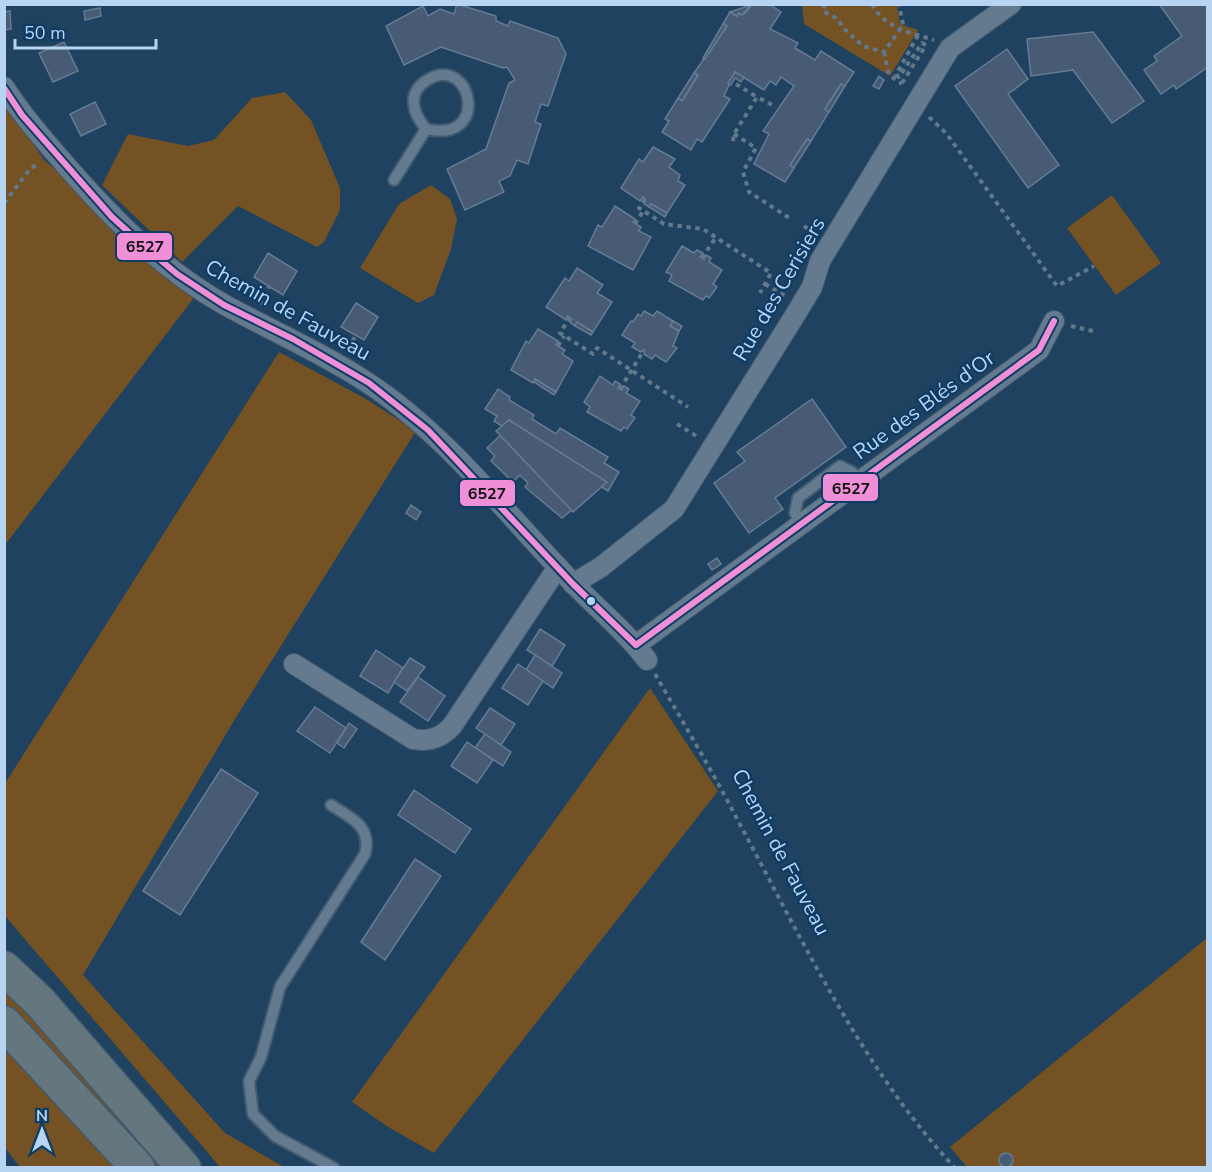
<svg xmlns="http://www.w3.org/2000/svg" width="1212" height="1172" viewBox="0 0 1212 1172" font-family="'Nunito Sans',sans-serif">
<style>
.green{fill:#745223}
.building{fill:#475b74;stroke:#667b95;stroke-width:1.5}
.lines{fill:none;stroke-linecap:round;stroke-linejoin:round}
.lane-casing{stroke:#435b71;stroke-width:14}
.street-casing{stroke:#435b71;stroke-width:22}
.highway-casing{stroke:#435b71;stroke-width:36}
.path{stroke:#62788b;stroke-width:4;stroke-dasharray:4.5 4.5;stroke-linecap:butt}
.lane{stroke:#647a8f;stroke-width:10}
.street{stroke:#647a8f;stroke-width:20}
.highway{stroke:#64777e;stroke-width:33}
.bus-1-casing{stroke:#0e3c64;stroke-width:10}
.bus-1{stroke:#ef8fd7;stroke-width:6}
.bus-dot{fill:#b7d5f3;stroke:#0e3c64;stroke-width:2}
.labels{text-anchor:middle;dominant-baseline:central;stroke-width:4.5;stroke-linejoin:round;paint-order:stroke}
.street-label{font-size:21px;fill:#b7d5f3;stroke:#0e3c64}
.line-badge{stroke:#0e3c64;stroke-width:2}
.pale-badge-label{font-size:16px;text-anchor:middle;font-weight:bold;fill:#111}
</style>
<rect width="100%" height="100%" fill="#1e425f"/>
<g class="green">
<path d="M802,5H897L900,24L918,30L890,76L804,24Z"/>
<path d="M285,92L311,120L340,188V210L324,242L317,247L238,206L182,262L102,185L128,134L188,146L214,140L252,98Z"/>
<path d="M4,100L44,160L169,268L193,299L5,545Z"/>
<path d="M431,185L450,199L457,219L451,249L434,295L418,303L360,268L399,204Z"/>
<path d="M1112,195L1161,263L1116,295L1067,228Z"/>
<path d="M279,352L366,399L416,431L235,719L83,975L225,1133L284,1167H220L5,916L4,785Z"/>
<path d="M650,688L718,791L434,1153L388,1127L352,1102Z"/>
<path d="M1207,938V1167H967L950,1147Z"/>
<path d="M4,987L172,1167H157L101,1102L5,1004Z"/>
<path d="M4,1048L113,1167H20L5,1148Z"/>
</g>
<g class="building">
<path d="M457,4L496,16V21L508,26L510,21L558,38L566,54L548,106L541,104L535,122L541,124L528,164L517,160L510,176L499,181L504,192L465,210L447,169L486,149L509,83L515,80L507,67L503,68L441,47L404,65L386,26L423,6L428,16L440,9L454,14Z"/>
<path d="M769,4L781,12L770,29L798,43L795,48L815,60L821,51L854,72L845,86L841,84L825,109L829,112L811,141L807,139L790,165L794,168L785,182L754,164L769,134L763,131L794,86L781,77L776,85L770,81L764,90L735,72L724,96L730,99L702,142L697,139L691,150L662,132L669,121L665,119L678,98L682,101L698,75L694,73L727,26L723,24L730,12L737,16L739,13L742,15L747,11L752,4Z"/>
<path d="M1159,4H1205L1208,8V67L1176,89L1174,85L1161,94L1144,70L1157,61L1154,56L1182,36Z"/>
<path d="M751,5L742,15L739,13L737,16L730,12Z"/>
<path d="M100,8L101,16L85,20L84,11Z"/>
<path d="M10,11L11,29L4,30V12Z"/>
<path d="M723,24L727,26L705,59L703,58Z"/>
<path d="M1093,32L1144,101L1112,123L1073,70L1031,76L1027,39Z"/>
<path d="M64,42L78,71L53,82L39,53Z"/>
<path d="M1007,49L1028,79L1008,94L1059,165L1028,188L955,86Z"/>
<path d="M735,72L744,77L741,82L735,78L731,85L728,83Z"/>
<path d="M694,73L698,75L682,101L678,98Z"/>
<path d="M879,76L884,80L879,89L873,86Z"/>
<path d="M841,84L845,86L829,112L825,109Z"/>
<path d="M95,102L106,124L81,136L70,114Z"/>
<path d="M807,139L811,141L794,168L790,165Z"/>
<path d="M653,147L675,159L669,167L680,175L678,181L685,185L667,213L651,204L649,207L644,204L645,199L643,197L640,201L621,188L639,159L643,162Z"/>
<path d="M651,204L667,213L665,217L649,207Z"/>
<path d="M615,206L635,219L633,222L641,227L639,231L651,237L633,270L588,246L598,225L602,227Z"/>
<path d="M682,246L694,253L697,250L703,253L700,257L704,259L706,255L711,258L709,262L722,270L713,284L717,287L709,298L706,296L703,300L669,281L672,275L666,272Z"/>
<path d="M268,253L297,271L283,295L254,277Z"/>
<path d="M577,268L603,285L597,293L612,302L593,332L577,322L575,326L570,322L572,319L568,316L566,320L546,307L565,278L569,281Z"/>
<path d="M356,303L378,317L364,340L341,327Z"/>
<path d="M644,311L653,316L657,311L673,321L670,326L679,331L673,346L677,348L666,362L655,355L652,359L644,354V350L641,352L632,347L635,343L622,335L631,321L633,322L638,314L641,316Z"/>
<path d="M673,321L682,326L679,331L670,326Z"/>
<path d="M577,322L593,332L591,335L575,326Z"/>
<path d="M538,329L558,341L556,345L565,350L562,354L573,361L556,392L535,379L533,383L511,370L526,341L529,343Z"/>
<path d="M600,376L613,385L615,381L620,384L618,388L622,390L624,386L629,389L626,393L640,401L631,415L635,418L627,429L624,427L621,431L587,412L590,407L584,402Z"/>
<path d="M535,379L556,392L554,395L534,382Z"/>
<path d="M498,389L510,397L509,400L534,415L532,419L556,434L560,428L608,457L604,463L619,472L608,491L600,486L562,518L525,487L528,483L520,475L513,482L491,461L495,456L487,448L507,429L494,421L497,416L485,409Z"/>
<path d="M812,399L846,447L775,498L783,509L749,533L714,483L745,461L737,452Z"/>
<path d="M509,420L607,482L573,512L496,431Z"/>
<path d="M411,505L421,512L416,520L406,513Z"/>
<path d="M717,558L721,564L712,570L708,564Z"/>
<path d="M540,629L565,645L552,666L527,650Z"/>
<path d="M376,650L403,668L388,693L360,676Z"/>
<path d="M535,655L562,673L553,688L526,670Z"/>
<path d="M410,658L425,667L407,691L394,682Z"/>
<path d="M518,664L543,681L528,705L502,688Z"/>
<path d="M418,677L445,696L428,721L400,702Z"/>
<path d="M315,707L346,728L330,753L297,731Z"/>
<path d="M490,708L515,724L501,745L476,728Z"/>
<path d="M349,723L357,729L344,748L337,743Z"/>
<path d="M485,734L511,752L503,766L475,748Z"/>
<path d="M467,742L493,760L477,783L451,766Z"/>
<path d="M221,769L258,793L180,915L143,891Z"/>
<path d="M414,790L471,829L455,853L398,815Z"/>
<path d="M415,859L441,876L385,960L361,942Z"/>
<circle cx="1006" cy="1160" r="7"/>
</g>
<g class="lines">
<defs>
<g id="lane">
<path d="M394,180L426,129C491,144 472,55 429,79C406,92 412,112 426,129"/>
<path d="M802,525L795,513L798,498L840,466L852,472L860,483"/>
<path d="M331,805C352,818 372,827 365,854L280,987L261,1057L249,1081L253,1114L275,1136L334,1168"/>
</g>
<g id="street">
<path d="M4,87C23,117 46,142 69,169C115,221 164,271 225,305C272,331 323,353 368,383C447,435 507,515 572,582C597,609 625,630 647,660"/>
<path d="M573,584L601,567L674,509L797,312L812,287L820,261L950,48L1011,4"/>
<path d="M636,645L1039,350L1054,321"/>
<path d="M294,664L413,739C429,742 441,738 452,726L558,567"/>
</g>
<g id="highway">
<path d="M4,968L40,1002L184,1168"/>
<path d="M4,1023L138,1168"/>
</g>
</defs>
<use href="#lane" class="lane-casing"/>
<use href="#street" class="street-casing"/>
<use href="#highway" class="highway-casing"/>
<g class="path">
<path d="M825,4L823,11L838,19L842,27L863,46L884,52L903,25L899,4"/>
<path d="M872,4C885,29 910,32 934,40"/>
<path d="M884,52L889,75L902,84"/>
<path d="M902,83L926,45L922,43L899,77L896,75L918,35"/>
<path d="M736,84L757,97"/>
<path d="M929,117L946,133L1057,286L1094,266"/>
<path d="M734,134L756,148L743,172L749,192L791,219"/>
<path d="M733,141L734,134L757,97L776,107"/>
<path d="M645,199L639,208L664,224L703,229L771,273L760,293"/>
<path d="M4,203L30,169L39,163"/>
<path d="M635,224L643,211"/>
<path d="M804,226L816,234"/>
<path d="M702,258L716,237"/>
<path d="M765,284L785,296"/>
<path d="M261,305L269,287"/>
<path d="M570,317L560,333L593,354L597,348L688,407"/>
<path d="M1071,326L1097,332"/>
<path d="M558,346L564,336"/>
<path d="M348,349L356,335"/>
<path d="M620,389L644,350"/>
<path d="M677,424L698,437"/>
<path d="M655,674C683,722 711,769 736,817C801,937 861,1067 955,1168"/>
</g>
<use href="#lane" class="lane"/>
<use href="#street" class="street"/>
<use href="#highway" class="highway"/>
<defs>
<g id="bus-1">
<path d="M4,88L22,115L112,217L144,246L177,274L224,305L293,339L369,383L428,430L573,584L636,645"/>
<path d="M636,645L1039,350L1054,321"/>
</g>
</defs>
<use href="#bus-1" class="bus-1-casing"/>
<use href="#bus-1" class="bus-1"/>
</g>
<circle class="bus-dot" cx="591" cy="601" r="5"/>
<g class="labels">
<g class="street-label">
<text transform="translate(779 289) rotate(-60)">Rue des Cerisiers</text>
<text transform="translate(288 310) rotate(29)">Chemin de Fauveau</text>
<text transform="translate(924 405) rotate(-36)">Rue des Blés d'Or</text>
<text transform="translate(781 852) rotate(62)">Chemin de Fauveau</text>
</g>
</g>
<g class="line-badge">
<rect x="116" y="232" width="57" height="29" rx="6" fill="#ef8fd7"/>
<rect x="822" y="473" width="57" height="29" rx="6" fill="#ef8fd7"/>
<rect x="459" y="479" width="57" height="28" rx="6" fill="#ef8fd7"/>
</g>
<g class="pale-badge-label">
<text x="145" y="252">6527</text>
<text x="851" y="494">6527</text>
<text x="487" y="499">6527</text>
</g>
<rect width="1212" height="1172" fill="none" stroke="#b7d5f3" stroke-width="12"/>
<g transform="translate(42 1130)" stroke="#0e3c64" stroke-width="4.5" paint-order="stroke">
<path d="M0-4.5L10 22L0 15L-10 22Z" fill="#b7d5f3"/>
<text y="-9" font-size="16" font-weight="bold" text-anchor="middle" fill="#b7d5f3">N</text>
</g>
<path d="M15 39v9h141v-9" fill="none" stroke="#b7d5f3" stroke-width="3"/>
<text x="24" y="39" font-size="18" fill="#b7d5f3" stroke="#0e3c64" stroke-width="4.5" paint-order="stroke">50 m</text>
</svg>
